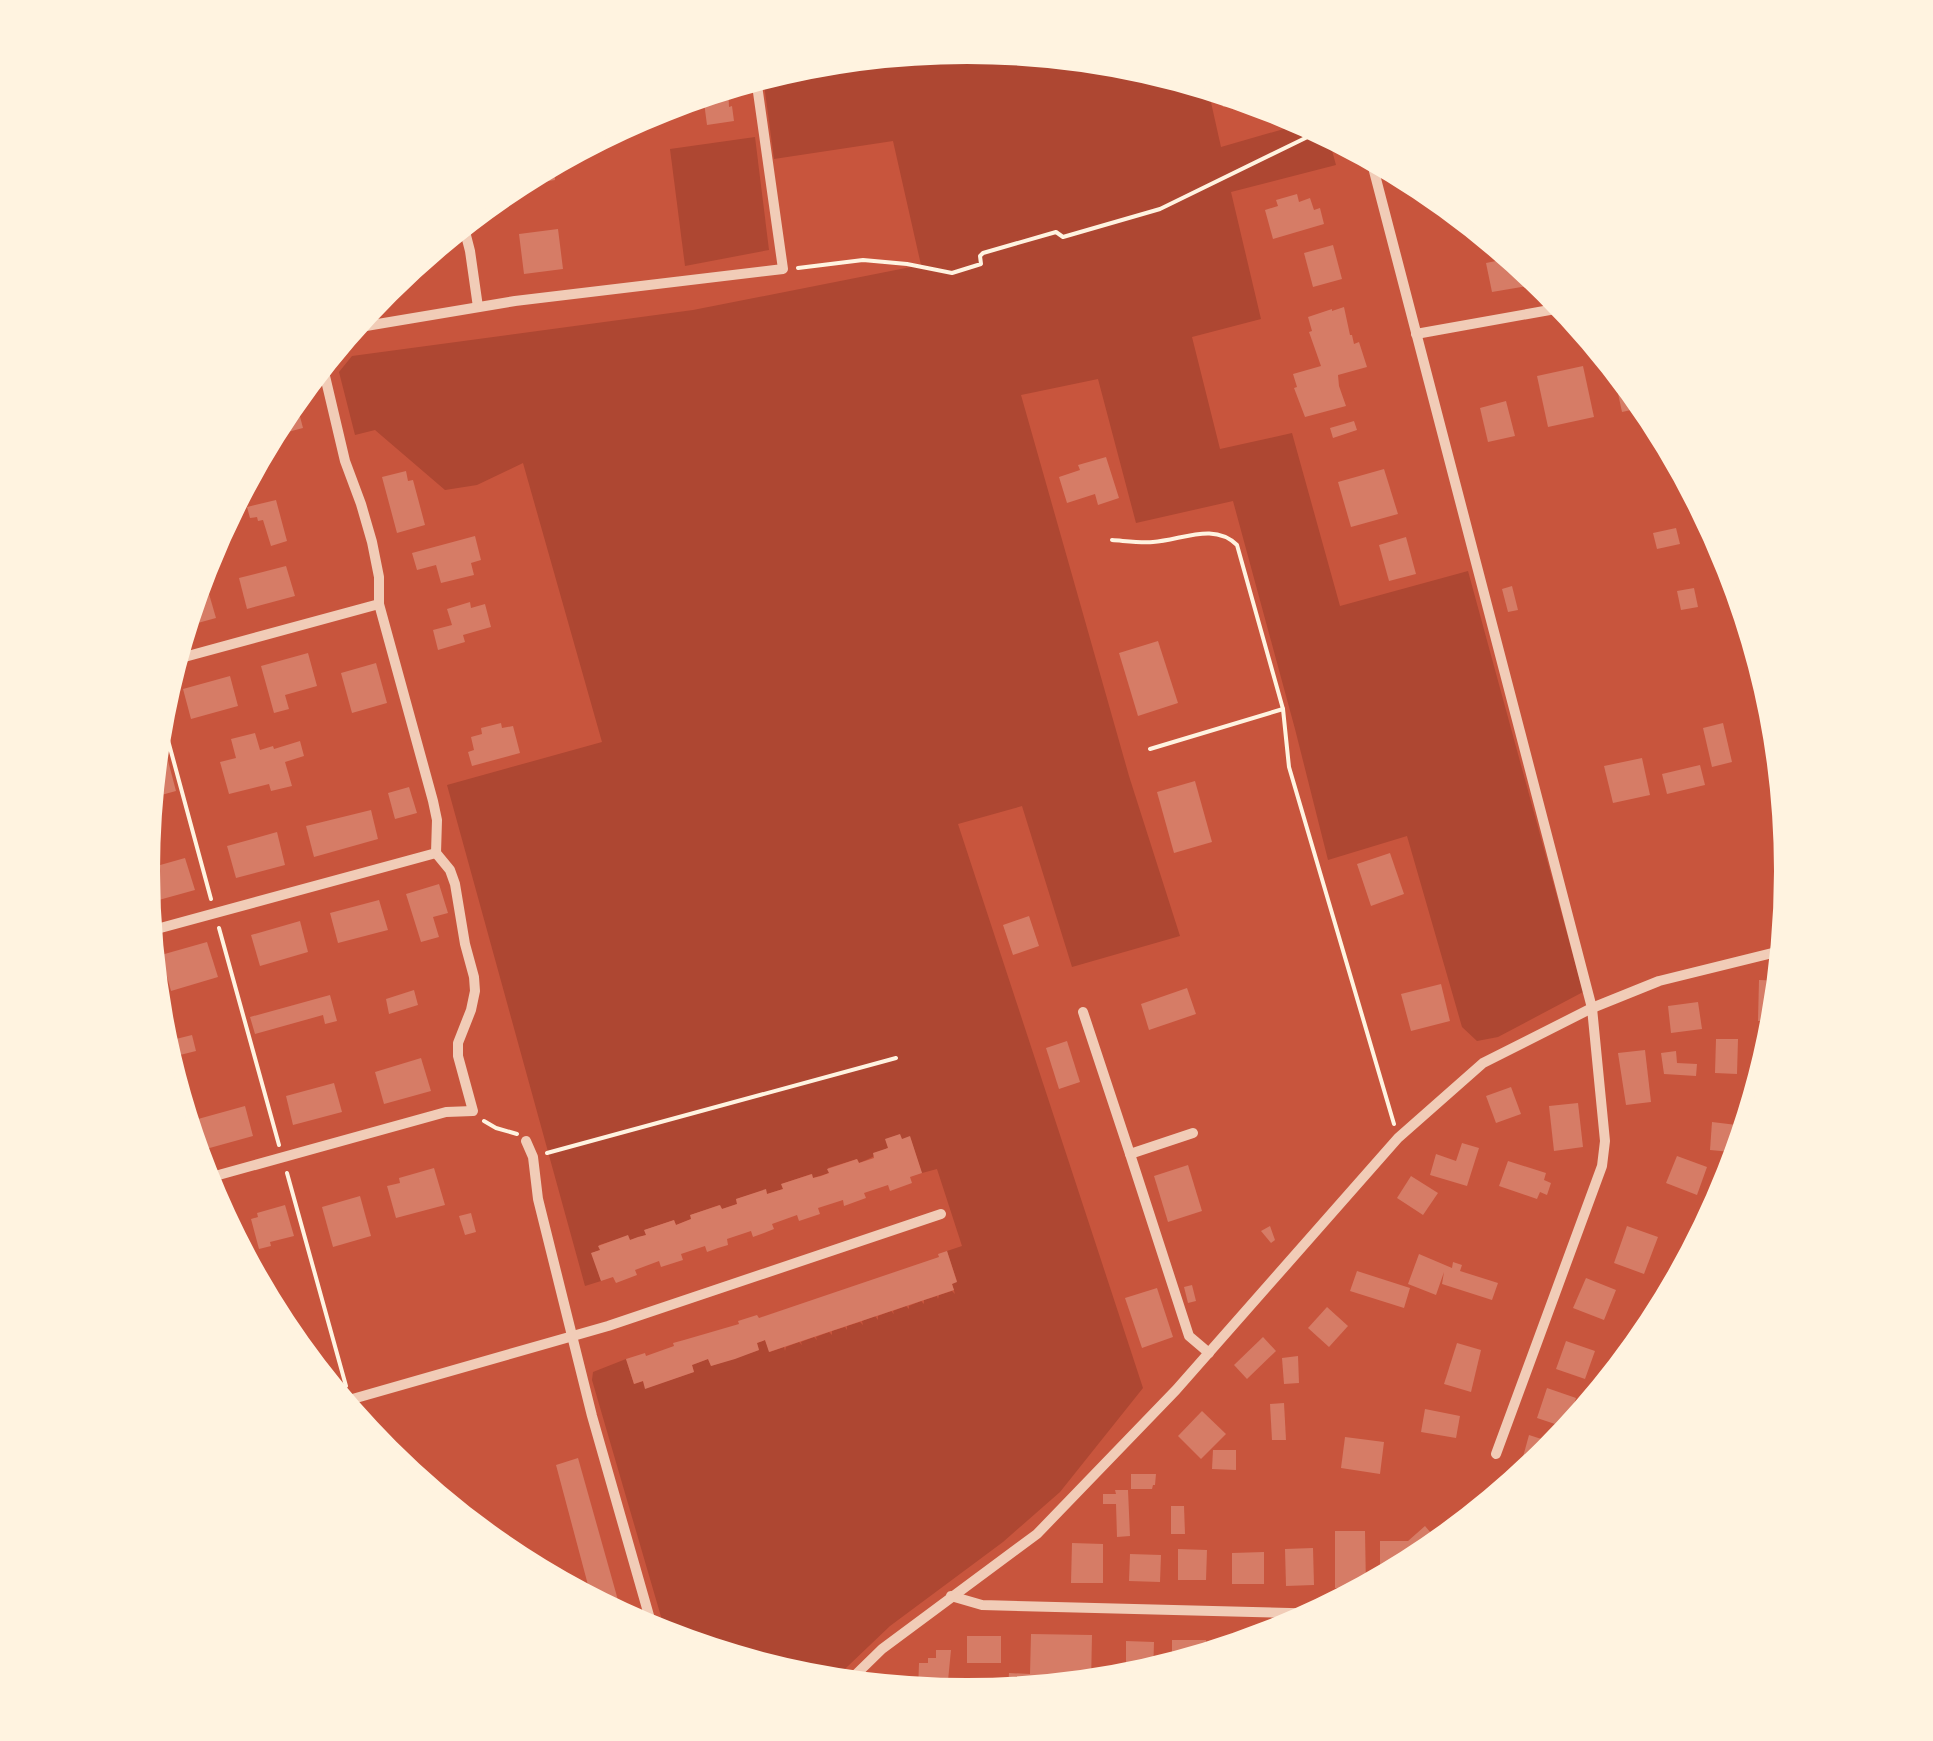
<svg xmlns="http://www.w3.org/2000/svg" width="1933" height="1741" viewBox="0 0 1933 1741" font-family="'IBM Plex Sans',sans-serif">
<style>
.green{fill:#ae4732}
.building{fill:#d67c66}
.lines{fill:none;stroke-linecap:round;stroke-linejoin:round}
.path{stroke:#fff3e0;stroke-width:4}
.minor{stroke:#f1ccb7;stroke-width:10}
.rim{fill:none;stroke:#fff3e0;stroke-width:12}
</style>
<rect width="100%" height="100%" fill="#c8553d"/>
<g class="green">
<path d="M967,40L1129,56L1206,80L1221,147L1315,120L1325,125L1336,165L1231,192L1261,319L1192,337L1220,449L1292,433L1340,606L1468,571L1583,992L1498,1037L1477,1041L1462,1027L1407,836L1328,860L1295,729L1233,501L1136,523L1098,379L1021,395L1129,776L1180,936L1072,967L1022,806L958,824L1143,1388L1060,1492L1003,1542L890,1626L826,1687L804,1685L669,1644L592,1380L593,1372L626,1359L634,1384L643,1381L646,1388L694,1372L692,1365L708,1359L711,1366L759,1350L757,1343L765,1340L770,1352L784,1347L785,1351L786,1347L799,1342L802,1345L801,1342L814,1337L817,1340L816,1337L829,1332L832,1335V1331L845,1327L847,1330V1326L860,1322L863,1325L862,1321L875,1316L878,1320V1316L891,1311L894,1314L893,1311L906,1306L909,1309V1306L921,1301L924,1304V1300L937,1296L938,1299L939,1295L952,1291L955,1294L952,1284L957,1281L947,1251L962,1246L937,1169L922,1173L910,1137C892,1142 879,1156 859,1163L857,1159L828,1168L829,1173L813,1178L811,1174L782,1184L783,1189L767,1194L766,1190L736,1199L737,1204L722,1209L719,1205L691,1215V1219L676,1225L674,1220L645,1230L646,1235L630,1240L628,1236L599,1245L600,1250L592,1253L601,1281L585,1286L447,785L602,742L523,463L477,485L445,490L375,430L355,435L339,372L352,356L693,310L921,265L893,141L774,159L762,69L805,56Z"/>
<path d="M755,137L769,250L685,266L670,149Z"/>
</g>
<g class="building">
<path d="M728,79L729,107L732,106L734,121L707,125L702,87Z"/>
<path d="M1217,83L1245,91L1265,98L1223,107Z"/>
<path d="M554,169L555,180L531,184L529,174Z"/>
<path d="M1297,194L1299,202L1310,198L1314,210L1320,208L1324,224L1273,239L1265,210L1278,206L1276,200Z"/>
<path d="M558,229L563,269L524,274L519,234Z"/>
<path d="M1333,245L1342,279L1313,287L1304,253Z"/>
<path d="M1521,256L1527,286L1492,292L1486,263Z"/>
<path d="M411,257L414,283L394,286L393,280L381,282Z"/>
<path d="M1344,307L1350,335H1352L1354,344L1359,342L1367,367L1338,375L1339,386L1346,406L1305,417L1294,388L1297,387L1293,374L1321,366L1309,332L1312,331L1308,317L1332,309V311Z"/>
<path d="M1583,366L1594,417L1548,427L1537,376Z"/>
<path d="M1623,368L1636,383L1654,405L1622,412L1613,370Z"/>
<path d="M294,394L303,428L284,433L277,408L287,396Z"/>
<path d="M1506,401L1515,436L1488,442L1480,408Z"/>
<path d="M1354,421L1357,430L1333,438L1330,428Z"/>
<path d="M1106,457L1119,498L1098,505L1095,494L1067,503L1059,477L1080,470L1078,465Z"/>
<path d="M1384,469L1398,514L1351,527L1338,482Z"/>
<path d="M406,471L408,481L413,480L425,525L397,533L382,477Z"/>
<path d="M276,500L287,541L271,546L263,520L258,521L257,517L250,518L247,507Z"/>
<path d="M1676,528L1680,544L1657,549L1653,533Z"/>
<path d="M475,536L481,560L471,563L474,575L441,583L436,565L417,570L412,553Z"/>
<path d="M1406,537L1416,574L1389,581L1379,545Z"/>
<path d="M1722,537H1725L1734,553L1742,579L1731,581Z"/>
<path d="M286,566L295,596L247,609L239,578Z"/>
<path d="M1512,586L1518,610L1508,612L1502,589Z"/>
<path d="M207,587L216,618L176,629L187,592Z"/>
<path d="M1694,588L1698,607L1681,610L1677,591Z"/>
<path d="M470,602L471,608L485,604L491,627L463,635L465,642L438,650L433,630L452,625L447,609Z"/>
<path d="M1158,641L1178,703L1138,716L1119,653Z"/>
<path d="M308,653L317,686L285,695L289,709L274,713L261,666Z"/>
<path d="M376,663L387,703L352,713L341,673Z"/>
<path d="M230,676L238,706L191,719L183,689Z"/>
<path d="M501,723L502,728L513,726L520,753L472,766L468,752L474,750L471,737L482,734L481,728Z"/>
<path d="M1723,723L1732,762L1712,767L1703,728Z"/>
<path d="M255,733L260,750L273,746L274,749L300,741L304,756L285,762L292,786L271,791L269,784L229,794L220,762L236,758L231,739Z"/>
<path d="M166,753L176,791L143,800L145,780L148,779L147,758Z"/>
<path d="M1642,758L1650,795L1613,803L1604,766Z"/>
<path d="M1700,765L1705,785L1667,794L1662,774Z"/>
<path d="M1195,781L1212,842L1174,853L1157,792Z"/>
<path d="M409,787L417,813L395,819L388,793Z"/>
<path d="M371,810L378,839L314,857L306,826Z"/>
<path d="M277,832L285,865L236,878L227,846Z"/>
<path d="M1390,853L1404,894L1371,906L1357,864Z"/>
<path d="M185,858L195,890L148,903L139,871Z"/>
<path d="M439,884L448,913L433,917L439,937L421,942L406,894Z"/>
<path d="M379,900L388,930L338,943L330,913Z"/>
<path d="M1029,916L1039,946L1013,955L1003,925Z"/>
<path d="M300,921L308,952L260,966L251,935Z"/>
<path d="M207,942L218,977L171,991L161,955Z"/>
<path d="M1759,980L1786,981L1782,1022L1758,1021Z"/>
<path d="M1441,984L1450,1021L1411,1031L1401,994Z"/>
<path d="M1187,988L1196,1014L1149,1030L1141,1004Z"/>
<path d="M414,990L418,1005L389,1014L386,999Z"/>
<path d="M330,995L337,1021L325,1024L323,1015L255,1034L250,1017Z"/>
<path d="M1698,1002L1702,1029L1671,1033L1668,1006Z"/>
<path d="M150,1014H152L160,1043L192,1035L196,1051L160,1060L152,1032Z"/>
<path d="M1716,1039H1738L1737,1074L1715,1073Z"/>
<path d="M1067,1041L1080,1082L1059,1089L1046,1048Z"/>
<path d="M1645,1050L1651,1102L1626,1105L1618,1053Z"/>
<path d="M1676,1051L1677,1063L1697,1064L1696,1076L1664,1074L1661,1053Z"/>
<path d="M421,1058L431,1091L384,1104L375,1072Z"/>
<path d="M334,1083L342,1112L293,1125L286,1096Z"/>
<path d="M1511,1087L1521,1114L1496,1123L1486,1096Z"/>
<path d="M1578,1103L1583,1147L1554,1151L1549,1106Z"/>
<path d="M245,1106L253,1136L206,1149L198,1119Z"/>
<path d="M1712,1122L1745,1126L1742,1153L1710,1150Z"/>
<path d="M900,1134L902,1139L910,1136L922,1173L910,1177L912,1183L890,1191L888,1185L864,1193L866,1198L844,1206L843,1200L818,1208L820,1214L799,1221L797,1215L772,1224L774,1229L764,1233L753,1237L751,1231L727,1239L728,1245L718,1248L707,1252L705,1246L681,1254L683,1260L661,1267L659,1261L635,1270L637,1275L616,1283L613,1277L601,1281L591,1253L600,1250L598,1246L628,1235L630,1240L638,1237L646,1235L644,1230L674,1220L676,1225L691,1219L690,1215L720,1205L722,1209L737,1204L736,1199L766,1189L767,1194L783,1189L781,1184L812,1174L813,1178L821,1176L829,1173L827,1169L857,1159L859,1163L874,1158L873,1153L888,1148L885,1139Z"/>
<path d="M1462,1143L1479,1148L1467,1186L1430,1175L1436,1154L1456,1161Z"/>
<path d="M1677,1156L1707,1167L1697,1195L1666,1183Z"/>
<path d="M1508,1161L1546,1173L1544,1180L1551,1183L1547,1195L1540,1192L1537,1199L1499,1186Z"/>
<path d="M1188,1165L1202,1211L1168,1222L1154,1176Z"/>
<path d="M434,1168L445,1205L396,1218L387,1186L400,1183L399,1178Z"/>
<path d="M1411,1176L1438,1193L1423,1215L1397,1198Z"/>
<path d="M360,1196L371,1236L333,1247L322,1207Z"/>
<path d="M285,1205L294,1236L270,1242L271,1246L259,1249L251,1219L258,1217L257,1213Z"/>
<path d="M471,1213L476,1232L465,1235L459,1216Z"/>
<path d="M1270,1226L1275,1240L1271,1243L1261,1231Z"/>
<path d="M1627,1226L1658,1237L1644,1274L1614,1263Z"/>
<path d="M1696,1240L1704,1243L1691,1268L1686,1266Z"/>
<path d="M947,1251L957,1282L952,1284L954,1290L769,1352L765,1340L757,1343L759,1350L735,1359L711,1366L708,1359L692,1365L694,1372L645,1389L643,1381L634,1384L626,1359L645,1353L646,1356L674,1346L673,1343L684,1340L739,1324L738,1321L757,1315L759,1318L818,1298L939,1257L938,1254Z"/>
<path d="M1419,1254L1452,1268L1453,1262L1462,1265L1460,1271L1498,1283L1492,1300L1442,1284L1444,1272L1436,1295L1408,1284Z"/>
<path d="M1357,1271L1410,1288L1404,1308L1350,1291Z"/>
<path d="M1586,1278L1616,1290L1604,1320L1573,1308Z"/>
<path d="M1192,1285L1196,1301L1188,1303L1184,1287Z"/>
<path d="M1157,1288L1173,1337L1142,1348L1125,1298Z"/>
<path d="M1327,1307L1348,1326L1329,1347L1308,1328Z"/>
<path d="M1263,1337L1276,1351L1247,1379L1234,1365Z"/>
<path d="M1566,1341L1595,1351L1585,1379L1556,1369Z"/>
<path d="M1457,1343L1481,1350L1471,1392L1444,1384Z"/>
<path d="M1298,1356L1299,1383L1284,1384L1282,1358Z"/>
<path d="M1547,1388L1576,1398L1567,1428L1537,1418Z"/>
<path d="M1284,1403L1286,1440H1272L1270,1404Z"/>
<path d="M1425,1409L1460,1416L1456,1438L1421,1432Z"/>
<path d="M1202,1411L1226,1434L1201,1459L1178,1436Z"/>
<path d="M1529,1435L1560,1445L1553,1458L1540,1469L1521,1464Z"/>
<path d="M1345,1437L1384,1442L1380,1474L1341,1468Z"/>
<path d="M1213,1450H1236V1470L1212,1469Z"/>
<path d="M578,1458L616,1593L624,1625L596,1609L592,1600L556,1465Z"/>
<path d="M1131,1474H1156L1155,1485H1153L1152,1489H1131Z"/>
<path d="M1115,1490H1128L1130,1536L1117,1537L1116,1504H1103V1494H1116Z"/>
<path d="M1171,1506H1184L1185,1534H1171Z"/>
<path d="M1425,1526L1443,1547L1427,1561L1406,1573H1380V1541H1408Z"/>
<path d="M1335,1531H1365L1366,1588H1335Z"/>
<path d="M1072,1543L1103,1544V1583H1071Z"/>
<path d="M1313,1548L1314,1585L1286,1586L1285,1549Z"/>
<path d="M1178,1549L1207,1550L1206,1580H1178Z"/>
<path d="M1264,1552V1584H1232V1553Z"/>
<path d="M1130,1554L1161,1555L1160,1582L1129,1581Z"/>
<path d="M1031,1634L1092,1635L1091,1684L1031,1682V1695L996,1698V1687H1008L1009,1673L1030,1674Z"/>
<rect x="967" y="1636" width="34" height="27"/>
<path d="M1172,1640H1206V1661L1172,1672Z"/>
<path d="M1126,1641L1154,1642L1153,1677L1126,1684Z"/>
<path d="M936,1650H951L947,1691H918L919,1663H928V1658H936Z"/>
<path d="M1064,1685H1081V1690L1063,1691Z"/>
</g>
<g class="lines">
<g class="path">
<path d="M798,268L863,260L907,264L952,273L981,264L980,256L983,253L1056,232L1063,237L1160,209L1328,127"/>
<path d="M1112,540C1126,541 1140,543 1153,542C1182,540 1214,522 1237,545L1283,709"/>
<path d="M156,696L211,899"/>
<path d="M1150,749L1283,709L1289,767L1394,1124"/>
<path d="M219,928L279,1145"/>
<path d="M484,1121L496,1128L517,1134"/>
<path d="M547,1153L896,1058"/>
<path d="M287,1173L346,1386"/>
</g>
<g class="minor">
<path d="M1368,148L1592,1008L1605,1141L1602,1166L1496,1454"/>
<path d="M461,216L470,251L478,307"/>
<path d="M339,333L354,328L515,301L783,269L755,71"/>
<path d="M1416,334L1572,306"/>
<path d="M166,662L379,604"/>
<path d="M142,933L436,853"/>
<path d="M1083,1012L1130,1154"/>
<path d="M1193,1133L1130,1154L1189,1336L1209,1353"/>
<path d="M526,1141L533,1157L538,1199L592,1416L656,1640"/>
<path d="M197,1181L446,1112L473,1111L458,1056V1043L471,1010L475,991L474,977L465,944L455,884L450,870L436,853L437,820L433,801L379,604V577L372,542L361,504L345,461L320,355"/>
<path d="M335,1404L608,1326L941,1214"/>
<path d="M951,1596L982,1605L1329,1614"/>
<path d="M841,1689L882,1649L1037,1534L1176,1390L1398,1138L1483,1063L1592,1008L1659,981L1789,949"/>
</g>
</g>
<path d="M0 0H1933V1741H0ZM154 871a813 813 0 1 1 1626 0a813 813 0 1 1-1626 0Z" fill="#fff3e0" fill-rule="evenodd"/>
<path class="rim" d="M154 871a813 813 0 1 1 1626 0a813 813 0 1 1-1626 0Z"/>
</svg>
